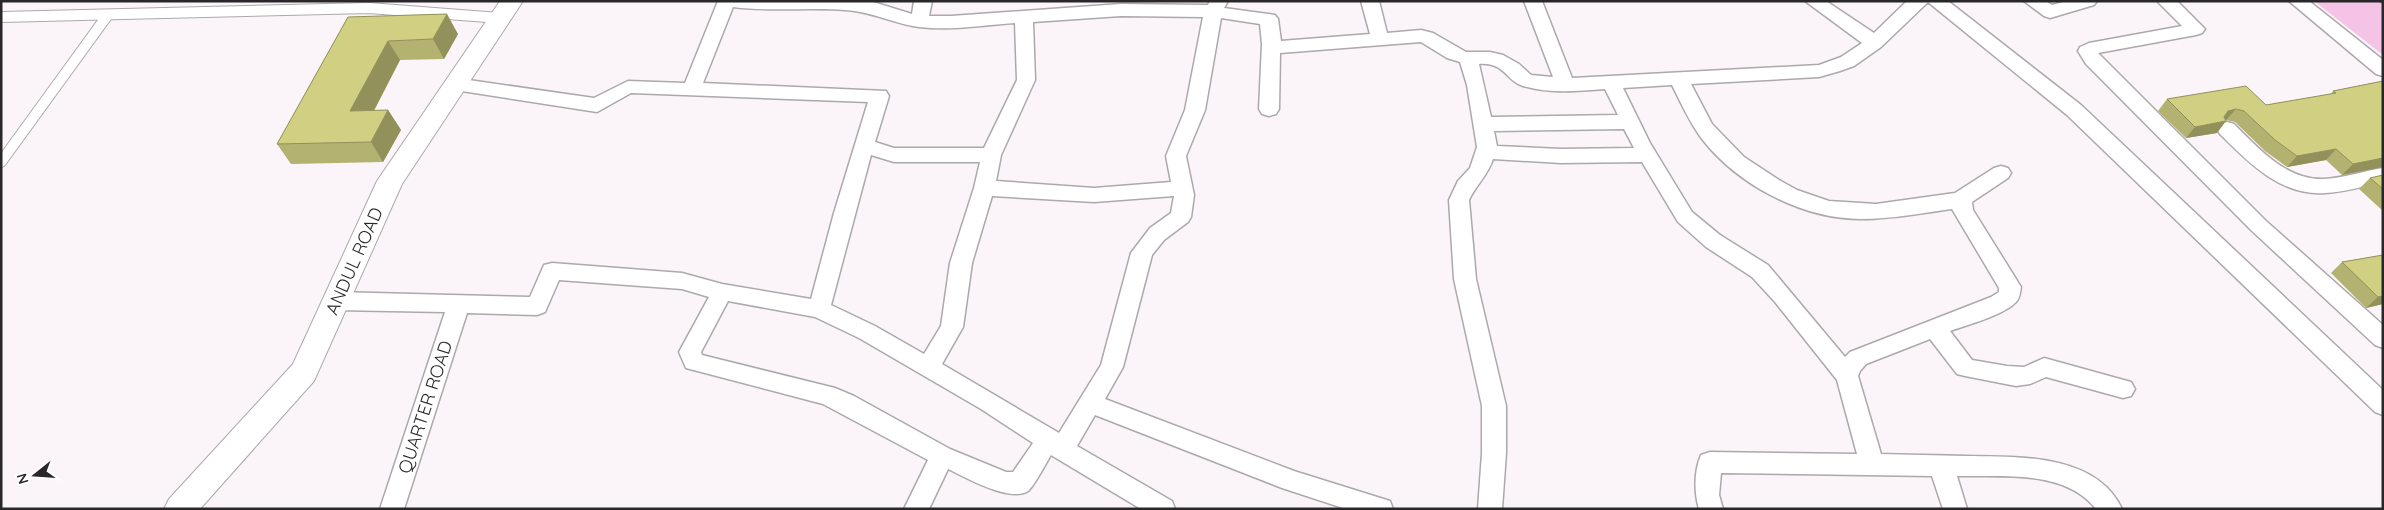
<svg xmlns="http://www.w3.org/2000/svg" width="2384" height="510" viewBox="0 0 2384 510" font-family="Quicksand,sans-serif">
<style>
.green{fill:#f5c3e5}
.lines{fill:none;stroke-linecap:round;stroke-linejoin:round}
.service-casing{stroke:#ada8ab;stroke-width:12}
.minor-casing{stroke:#ada8ab;stroke-width:3}
.primary-casing{stroke:#ada8ab;stroke-width:2}
.path{stroke:#9d989b;stroke-width:3;stroke-dasharray:2.5 2.5;stroke-linecap:butt}
.service{stroke:#fff;stroke-width:10}
.minor{fill:#fff;fill-rule:evenodd}
.primary{fill:#fff;fill-rule:evenodd}
.wall{fill:#b3b270}
.shaded-wall{fill:#92915b}
.building{fill:#d0cf82;stroke:#92915b}
.labels{text-anchor:middle;dominant-baseline:central;stroke-width:4;stroke-linejoin:round;paint-order:stroke}
.street-label{font-size:18px;fill:#292729;stroke:#fff}
</style>
<rect width="100%" height="100%" fill="#fbf5f9"/>
<path class="green" d="M2314,1H2383V55Z"/>
<g class="lines">
<defs>
<g id="service">
<path d="M1,17L369,8L500,18"/>
<path d="M1,162L107,16"/>
</g>
<g id="minor">
<path d="M718,1H870L912,14L914,1H932L929,16H951L1121,4L1208,5L1210,1H1228L1224,8L1275,15L1278,19L1281,41L1370,34L1361,1H1379L1387,33L1421,30L1433,33L1466,52H1490L1503,55L1519,64L1531,75L1553,77L1524,1H1542L1572,78L1819,65L1841,57L1862,43L1805,1H1826L1874,33L1907,1H1948L2081,105L2383,390V415L2375,412L2067,115L1928,2L1881,47L1854,66L1840,71L1819,77L1691,84L1712,124L1744,157L1779,180L1797,190L1829,201L1876,204L1955,193L1994,168L2001,166L2008,168L2011,173L2008,178L1972,202L1973,210L2021,287C2020,292 2020,298 2016,302C2004,315 1967,325 1950,331L1972,360L2007,366L2024,367L2044,358L2131,382L2135,389L2131,396L2123,398L2046,377L2030,384L2016,386L1965,376L1957,374L1930,339L1866,364L1860,371L1858,376L1881,454C1909,455 1937,455 1965,456C2017,457 2096,453 2122,509H2096C2065,469 2001,477 1957,476L1967,509H1943L1932,476L1721,473L1719,495L1723,509H1699C1694,492 1694,471 1701,455L1710,452L1857,454L1837,380L1775,302L1752,277L1706,247L1678,222L1642,162L1561,163L1493,159C1488,175 1476,185 1469,200L1476,279L1506,406V453L1502,509H1478L1482,453V406L1454,279L1449,200L1458,181L1470,168L1477,147L1467,85L1460,62L1447,58L1421,42L1280,53L1279,109L1276,114L1269,116L1262,114L1259,109L1262,44L1260,24L1221,18L1205,110L1186,156L1194,195L1191,217L1188,222L1164,240L1152,255L1123,367L1105,399L1294,471L1390,501L1393,509H1346L1282,488L1095,415L1077,446L1172,501L1175,509H1141L1051,455C1046,463 1035,485 1028,491C1010,503 965,477 948,469L929,509H904L928,460L823,404L686,368L679,352L709,297L682,289L559,280L545,312L537,315L467,313L404,509H380L445,312L335,310L327,307L324,301L327,295L335,292L530,297L544,265L552,263L682,273L722,284L811,299L834,213L868,102L631,93L597,112L455,90L448,88L446,84L448,80L455,78L594,98L628,81L685,83ZM733,7C770,12 808,7 845,10C871,11 894,24 919,27C951,31 984,25 1015,23L1017,80L984,148H894L875,142L889,96L886,91L703,83ZM1121,16L1203,17L1185,110L1166,156L1171,182L1094,188L996,181L1001,155L1035,80L1033,22ZM1479,64C1505,62 1506,81 1523,86C1549,94 1578,91 1605,89L1618,115L1491,117ZM1672,85C1681,103 1690,123 1702,139C1738,185 1802,219 1861,219C1892,219 1922,213 1952,209L1999,288V292L1991,297L1850,352L1845,357L1768,265L1720,235L1692,212L1650,143L1623,88ZM1624,129L1634,148L1561,149L1497,146L1494,131ZM871,155L894,162H980L974,188L950,263L941,326L924,354L875,326L831,305ZM992,196L1094,202L1174,196L1171,213L1150,228L1131,253L1101,365L1059,433L942,364L963,327L972,263ZM728,301L815,317L859,338L981,409L1033,443L1013,472H1006L950,449L854,396L835,388L702,355L701,352Z"/>
<path d="M2024,1H2046L2052,5L2067,1H2097L2094,5L2050,18L2044,16Z"/>
<path d="M2157,1H2177L2205,29L2202,33L2196,35L2098,53L2265,220L2383,325V348L2375,345L2251,230L2086,64L2078,51L2080,47L2089,43L2182,26Z"/>
<path d="M2289,1H2309L2383,60V76L2376,74Z"/>
<path d="M2227,122L2234,124C2259,149 2287,181 2325,179C2344,178 2364,171 2383,168V182C2364,186 2345,192 2325,193C2281,196 2249,163 2220,134L2217,129L2220,124Z"/>
</g>
<path id="primary" d="M500,1H523L402,184L314,381L200,509H164L169,499L293,364L377,181Z"/>
</defs>
<use href="#service" class="service-casing"/>
<use href="#minor" class="minor-casing"/>
<use href="#primary" class="primary-casing"/>
<path class="path" d="M2380,1L2383,3"/>
<use href="#service" class="service"/>
<use href="#minor" class="minor"/>
<use href="#primary" class="primary"/>
</g>
<g class="wall">
<path d="M348,17L458,34L444,59L400,60L374,111L388,110L401,130L383,162L291,164L277,144Z"/>
<path d="M2383,81V167L2342,175L2326,160L2287,167L2265,151L2235,122L2226,120L2217,133L2186,138L2158,111L2167,99L2266,105L2331,94L2333,91Z"/>
<path d="M2383,175V211L2359,189L2370,178Z"/>
<path d="M2383,255V304L2366,308L2331,273L2342,262Z"/>
</g>
<g class="shaded-wall">
<path d="M447,14L458,34L444,59L433,39Z"/>
<path d="M388,41L400,60L363,131L350,111Z"/>
<path d="M2236,109L2226,120L2219,122L2228,111Z"/>
<path d="M388,110L401,130L383,162L371,142Z"/>
<path d="M2226,121L2217,133L2186,138L2195,127Z"/>
<path d="M2336,149L2326,160L2287,167L2297,156Z"/>
<path d="M2383,158V167L2342,175L2353,164Z"/>
<path d="M2383,296V304L2366,308L2378,297Z"/>
</g>
<g class="building">
<path d="M447,14L433,39L388,41L350,111L388,110L371,142L277,144L348,17Z"/>
<path d="M2383,81V158L2353,164L2336,149L2297,156L2275,140L2244,111L2236,109L2228,111L2224,117L2226,121L2195,127L2167,99L2246,86L2266,105L2336,93L2333,91Z"/>
<path d="M2383,175V189L2370,178Z"/>
<path d="M2383,255V296L2378,297L2342,262Z"/>
</g>
<g class="labels">
<g class="street-label">
<text transform="translate(354 261) rotate(-66)">ANDUL ROAD</text>
<text transform="translate(425 407) rotate(-72)">QUARTER ROAD</text>
</g>
</g>
<rect width="2384" height="510" fill="none" stroke="#292729" stroke-width="5"/>
<g transform="translate(35 475) rotate(253)" stroke="#ffffff" stroke-width="4" paint-order="stroke">
<path d="M0-4L9 19L0 12L-9 19Z" fill="#292729"/>
<text y="-8" font-size="14" font-weight="bold" text-anchor="middle" fill="#292729">N</text>
</g>
</svg>
